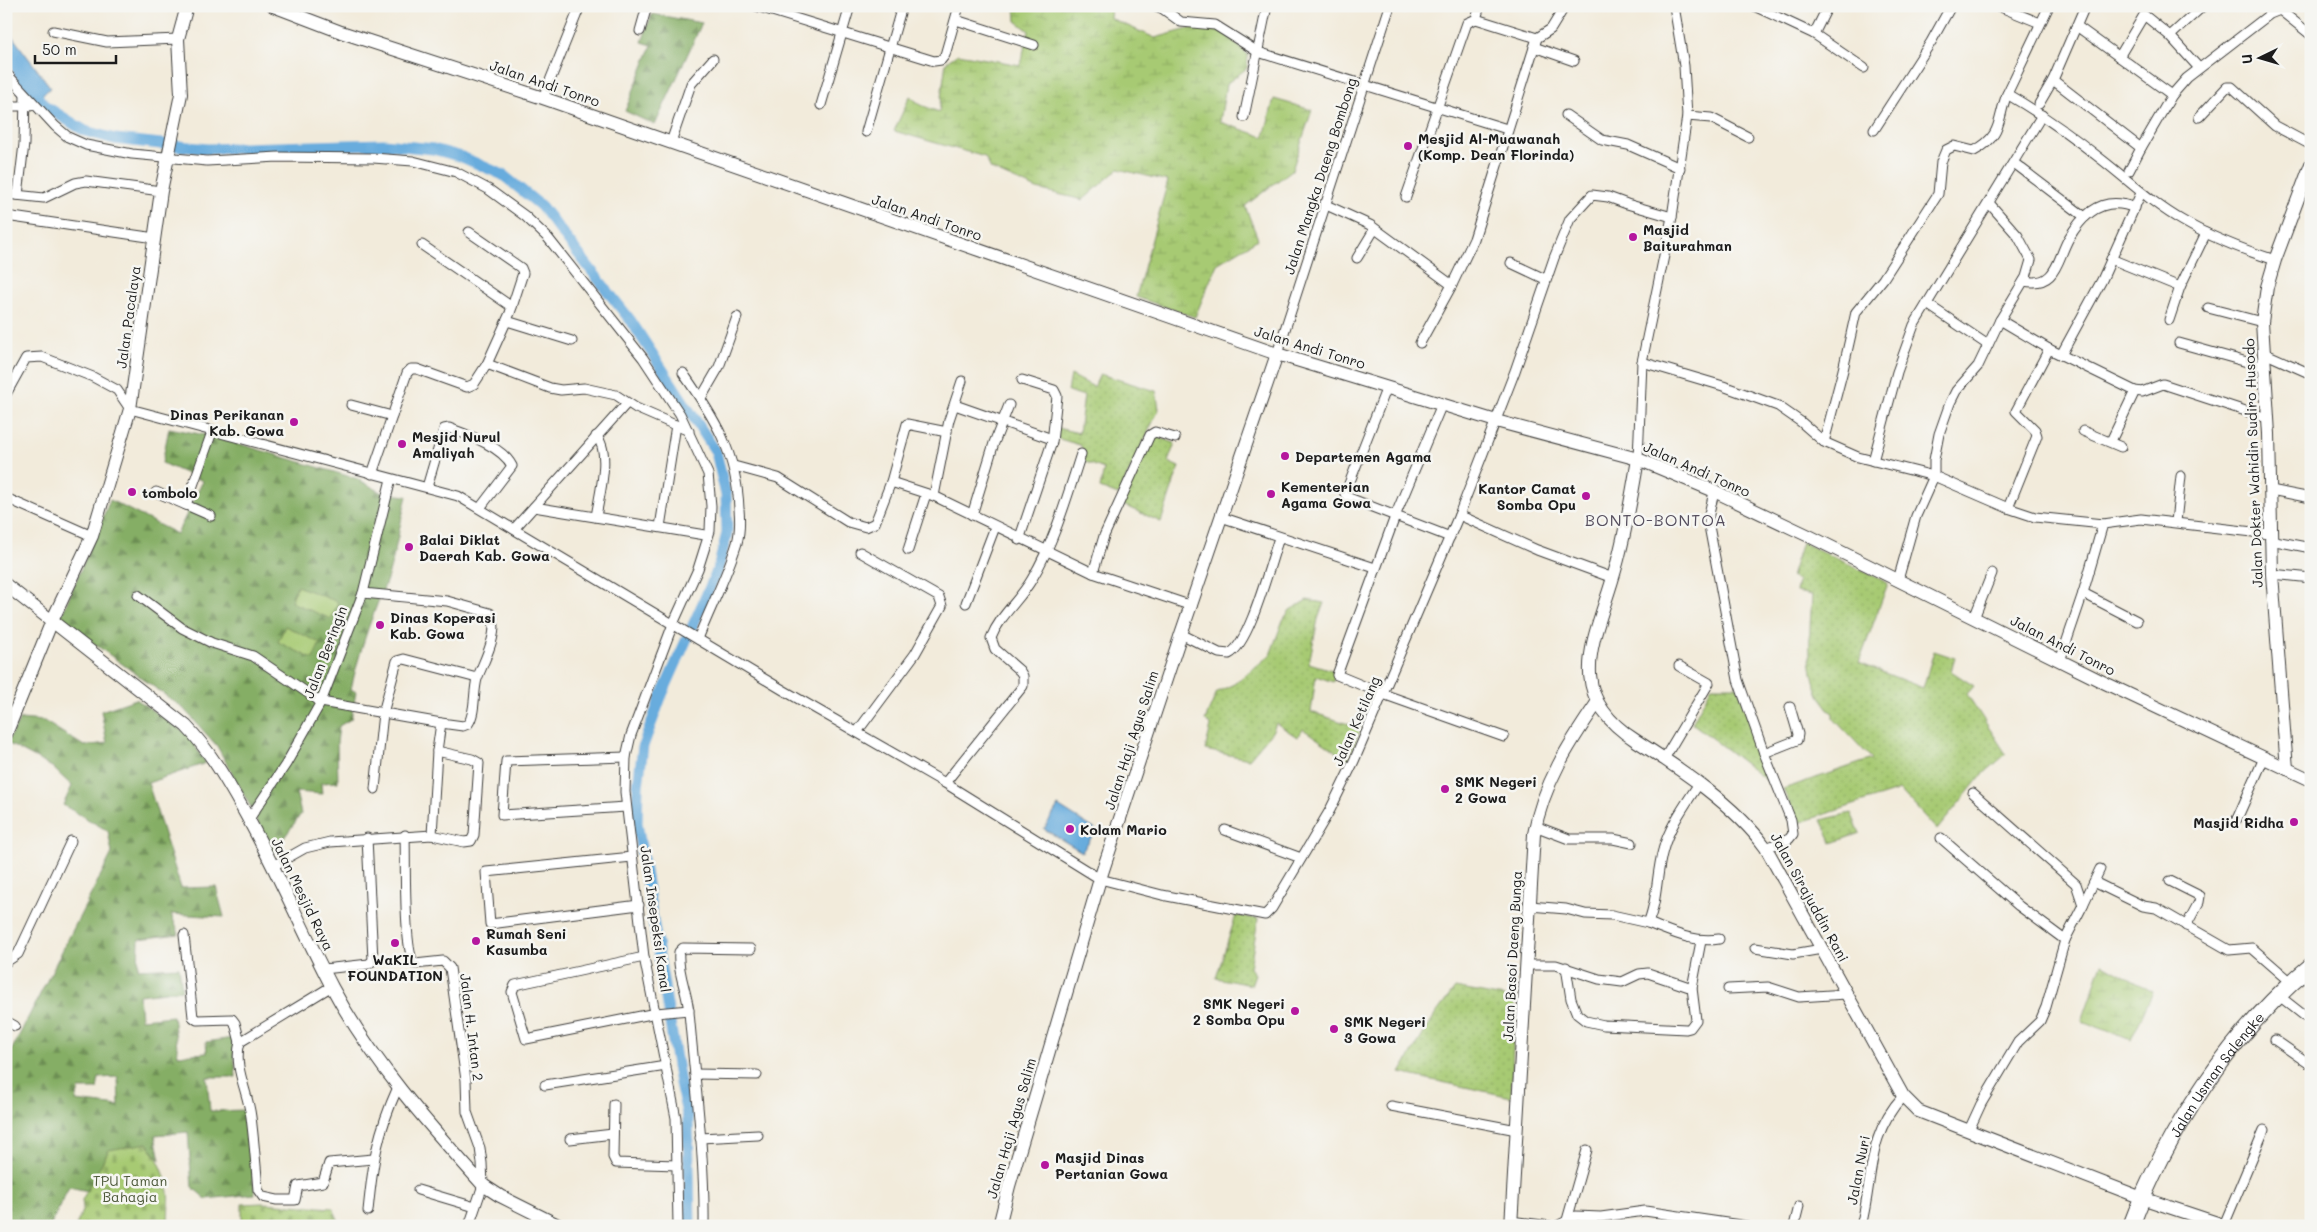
<svg xmlns="http://www.w3.org/2000/svg" width="2317" height="1232" viewBox="0 0 2317 1232" font-family="Mali,sans-serif">
<style>
.grass{fill:url(#grass-dots);stroke:#627348}
.forest{fill:url(#forest-firs);stroke:#506540;fill-rule:evenodd}
.wetland{fill:url(#wetland-marsh);stroke:#627348}
.cemetery{fill:url(#cemetery-stones);stroke:#627348}
.pitch{fill:#a7ca73;stroke:#627348}
.water{fill:#67acdd;stroke:#42647c}
.lines{fill:none;stroke-linecap:round;stroke-linejoin:round}
.canal{stroke:#67acdd;stroke-width:11}
.street-casing{stroke:#3c3b39;stroke-width:11}
.secondary-casing{stroke:#3c3b39;stroke-width:14}
.highway-casing{stroke:#3c3b39;stroke-width:18}
.street{stroke:#fff;stroke-width:9}
.secondary{stroke:#fff;stroke-width:12}
.highway{stroke:#fff;stroke-width:16}
.poi-dot{fill:#b5179e;stroke:#f6f6f2;stroke-width:2}
.labels{text-anchor:middle;dominant-baseline:central;stroke-width:5;stroke-linejoin:round;paint-order:stroke}
.street-label{font-size:14px;fill:#1c1c1c;stroke:#f6f6f2}
.poi-label{font-size:14px;font-weight:bold;fill:#1c1c1c;stroke:#f6f6f2;text-anchor:start}
.park-label{font-size:14px;fill:#4d593a;stroke:#f6f6f2}
.quarter-label{font-size:16px;letter-spacing:1px;fill:#57505f;stroke:#f6f6f2}
</style>
<defs>
<pattern id="grass-dots" width="8" height="8" patternUnits="userSpaceOnUse" patternTransform="scale(1.25)"><rect width="8" height="8" fill="#a7ca73"/><path d="M2 2h.1M6 6h.1" fill="none" stroke="#8fad63" stroke-width="1.8" stroke-linecap="round"/></pattern>
<pattern id="forest-firs" width="22" height="20" patternUnits="userSpaceOnUse" patternTransform="scale(1.25)"><rect width="22" height="20" fill="#85ae65"/><path d="M5 1l3.5 6h-7zM16 11l3.5 6h-7z" fill="#6c8d52"/></pattern>
<pattern id="wetland-marsh" width="20" height="14" patternUnits="userSpaceOnUse" patternTransform="scale(1.25)"><rect width="20" height="14" fill="#a7ca73"/><path d="M1 5h8M5 5V1M11 12h8M15 12V8" fill="none" stroke="#8fad63"/></pattern>
<pattern id="cemetery-stones" width="16" height="16" patternUnits="userSpaceOnUse" patternTransform="scale(1.25)"><rect width="16" height="16" fill="#a7ca73"/><path d="M2 7V4a2 2 0 0 1 4 0v3zM10 15v-3a2 2 0 0 1 4 0v3z" fill="#8fad63"/></pattern>
</defs>
<rect width="100%" height="100%" fill="#f6f6f2"/>
<filter id="ink" filterUnits="userSpaceOnUse"><feTurbulence type="fractalNoise" baseFrequency=".02" numOctaves="2"/><feDisplacementMap in="SourceGraphic" scale="10" xChannelSelector="R" yChannelSelector="G"/><feConvolveMatrix kernelMatrix="1 2 1 2 8 2 1 2 1" color-interpolation-filters="sRGB"/></filter>
<filter id="wash" filterUnits="userSpaceOnUse"><feTurbulence type="fractalNoise" baseFrequency=".0096" numOctaves="4" result="noise"/><feDisplacementMap in="SourceGraphic" scale="20" xChannelSelector="R" yChannelSelector="G"/><feGaussianBlur stdDeviation="1.12" result="paint"/><feColorMatrix in="noise" values="0 0 0 0 0 0 0 0 0 0 0 0 0 0 0 0 0 1.4 0 .05"/><feComposite in="paint" operator="in"/></filter>
<g filter="url(#wash)">
<rect width="100%" height="100%" fill="#f2ebdb"/>
<g class="grass">
<path d="M1100,374L1156,391L1159,409L1118,495L1100,488L1104,469L1083,461L1085,452L1080,445L1056,438L1057,428L1079,433L1084,396L1068,391L1071,375L1094,387Z"/>
<path d="M1153,436L1175,443L1168,462L1179,467L1161,522L1123,505L1129,487Z"/>
<path d="M1802,542L1888,583L1859,663L1923,688L1934,651L1955,658L1951,671L1974,686L1967,694L2006,754L1980,777L1937,830L1900,790L1798,823L1783,789L1872,759L1833,718V714C1802,685 1810,634 1812,595L1796,592L1798,581L1791,577Z"/>
<path d="M1307,600L1324,603L1318,619L1309,663L1335,671L1333,682L1316,676L1311,712L1361,728L1348,760L1303,729L1297,737L1276,723L1272,732L1249,759L1205,750L1211,726L1205,720L1217,692L1234,684L1270,655L1283,620L1290,610Z"/>
<path d="M1712,686H1738L1770,783L1692,723Z"/>
<path d="M1851,813L1860,833L1832,843L1821,820Z"/>
<path d="M1236,915L1258,919L1250,968L1255,974L1251,985L1216,978Z"/>
<path d="M1455,988L1515,999L1511,1097L1400,1073L1435,1015Z"/>
</g>
<g class="forest">
<path d="M652,14L702,23L655,125L625,111L652,45L642,42Z"/>
<path d="M169,428L216,437L358,479L382,493L407,496C399,526 395,561 383,590C369,623 359,654 351,689L356,692L351,719L339,726L337,743L338,782L321,783L322,794L296,792L301,814L281,842L280,849L272,853L249,804L217,746L183,708L60,619L110,500L177,534L203,481L162,463Z"/>
<path d="M136,699L188,735L206,763L148,783L181,888L216,887L224,917L171,914L179,934L139,939L138,969L179,967L182,990L139,995L141,1019L173,1016L178,1055L207,1053L206,1042L233,1038L236,1077H207L210,1111L246,1110L255,1194L206,1199L192,1187L188,1132L155,1135L160,1160L146,1143L88,1191L69,1187L50,1226H6V1061L112,853L108,831L63,805L72,786L52,767L7,743L20,719L44,721L84,746L107,743L101,711ZM118,1077L119,1106L76,1101L79,1089H97L99,1078Z"/>
</g>
<g class="wetland">
<path d="M1015,6H1111L1110,18L1155,38L1214,22L1248,55L1247,68L1226,84L1220,122L1264,137L1274,99L1312,110L1292,170L1245,206L1258,239L1217,264L1195,317L1136,297L1168,181L1118,169L1083,200L1037,189L991,169L985,157L894,131L910,96L921,105L939,112L946,62L958,54L1020,65L1029,31L1016,21Z"/>
<path d="M2102,963L2153,992L2131,1040L2082,1021Z"/>
</g>
<g class="cemetery">
<path d="M147,1143C165,1167 171,1189 168,1219L181,1226H76L83,1208L82,1200L109,1150Z"/>
<path d="M262,1203L333,1208L341,1226H242V1204Z"/>
</g>
<g class="pitch">
<path d="M297,586L338,602L331,619L291,602Z"/>
<path d="M285,626L320,643L313,659L278,642Z"/>
</g>
<g class="water">
<path d="M6,28L51,88L41,95L6,54Z"/>
<path d="M1058,806L1096,830L1082,852L1044,829Z"/>
</g>
<g class="lines">
<path class="canal" d="M6,48L20,74L45,106L85,131L115,139L207,149L384,144L433,149L462,157L503,175L541,206L631,321L716,452L726,495L727,533L718,569L661,697L643,746L638,786L637,823L680,1083L688,1118L690,1226"/>
</g>
</g>
<g filter="url(#ink)">
<g class="lines">
<defs>
<g id="street">
<path d="M756,6L934,61L941,60L945,55L959,6"/>
<path d="M1156,6L1163,9L1181,22L1215,25L1258,52L1507,129"/>
<path d="M1754,6L1814,34L1828,6"/>
<path d="M1998,6L2040,23"/>
<path d="M2049,6L2007,94C2040,113 2071,135 2101,159C2128,180 2153,204 2183,221C2212,238 2244,250 2275,260"/>
<path d="M2085,6L2053,80L2141,148L2129,171"/>
<path d="M2282,6L2280,10L2311,35"/>
<path d="M1476,19L1480,6"/>
<path d="M956,20L1034,45"/>
<path d="M2078,27L2172,95"/>
<path d="M53,31L107,42L178,39"/>
<path d="M640,31L647,6"/>
<path d="M1814,34L1864,68"/>
<path d="M2170,36L2203,6"/>
<path d="M1534,47L1574,61"/>
<path d="M2119,57L2144,15L2170,36L2199,68"/>
<path d="M6,73L55,126L68,137L86,145L132,154L207,161L278,157L373,158L413,161L456,172L488,189L525,216L548,238L643,358L680,414L708,474L711,506L710,531L698,569L673,624L631,735L626,757L625,792L644,957L676,1118L678,1226"/>
<path d="M543,98L580,6"/>
<path d="M2039,104L2053,80"/>
<path d="M821,105L850,6"/>
<path d="M6,106H30"/>
<path d="M1566,115L1602,140L1628,145L1680,168"/>
<path d="M1687,116L1711,118L1748,137"/>
<path d="M1244,117L1267,6"/>
<path d="M2199,117L2227,87H2232L2275,126L2311,145"/>
<path d="M1874,130L1931,42L1951,6"/>
<path d="M866,132L902,6"/>
<path d="M671,142L691,84L713,59"/>
<path d="M2141,148L2172,95L2187,78L2270,14L2280,10L2277,6"/>
<path d="M2014,163L2085,217"/>
<path d="M6,194L44,198L75,183L86,181L161,191"/>
<path d="M18,195L24,144L25,95"/>
<path d="M1406,197L1467,23L1476,19L1537,38"/>
<path d="M1989,203L2018,236L2031,260L2026,277L2000,320"/>
<path d="M1324,204L1370,225L1452,285"/>
<path d="M6,216L155,238"/>
<path d="M469,232L521,268L523,273L510,313L487,364"/>
<path d="M422,245L512,307"/>
<path d="M1357,258L1374,230"/>
<path d="M2111,259L2180,287L2206,233"/>
<path d="M1511,263L1545,279"/>
<path d="M2024,281C2057,288 2057,259 2069,238C2084,212 2105,195 2135,208"/>
<path d="M1927,304L1988,345"/>
<path d="M2208,308L2262,322"/>
<path d="M2169,320L2180,287"/>
<path d="M507,321L572,341"/>
<path d="M1420,343L1452,285L1474,239L1537,38L1551,29L1565,6"/>
<path d="M2179,343L2265,367"/>
<path d="M2264,353L2311,374"/>
<path d="M1277,354L1390,6"/>
<path d="M2061,355L2102,280L2141,193"/>
<path d="M1642,362L1723,386L1778,406L1801,422L1824,442L1858,457L1934,476L2008,508L2035,517L2103,524"/>
<path d="M683,373C714,417 737,453 739,509C740,520 740,532 737,543C727,576 710,608 698,639"/>
<path d="M1387,387L1345,494L1349,498L1450,537"/>
<path d="M6,394L26,358L42,357L93,377L117,390L130,409L458,496L783,690L945,783L1100,879L1162,895L1265,915L1272,908L1330,810L1354,761L1459,515L1515,371L1554,258L1570,219L1592,195L1608,197L1627,204L1672,217"/>
<path d="M701,398L719,367L737,317"/>
<path d="M1442,404L1396,514L1337,675L1383,694L1504,737"/>
<path d="M351,405L392,416"/>
<path d="M955,405L1052,439"/>
<path d="M2083,431L2121,447"/>
<path d="M2111,441L2135,391"/>
<path d="M1824,442L1843,370L1856,312L1883,279L1938,194L1941,162L1946,150L1954,146L1974,151C2003,136 1997,120 2007,94"/>
<path d="M1638,459L1642,362L1672,217L1687,116L1684,66L1674,6"/>
<path d="M1873,461L1897,372L1914,325L2042,115"/>
<path d="M734,466L778,478L848,522L866,527L875,523L891,482L934,496L1093,573L1192,606"/>
<path d="M372,474L407,373L411,369H417L467,387L474,384L487,364L550,388L561,390L584,388L616,395L636,408L689,431"/>
<path d="M891,482L907,424L947,432"/>
<path d="M427,487L444,429L449,428C468,435 502,446 512,466L480,508"/>
<path d="M2271,490L2311,498"/>
<path d="M156,492L186,505"/>
<path d="M1714,492L1709,514V526L1738,680L1764,753"/>
<path d="M934,496L949,420L962,381"/>
<path d="M6,498L92,536"/>
<path d="M534,507L705,535"/>
<path d="M2008,508L2037,436L2035,430L2016,411L2049,349"/>
<path d="M972,515L994,443L1009,405"/>
<path d="M1459,515L1537,550L1613,578"/>
<path d="M211,516L186,505L212,432"/>
<path d="M596,517C599,496 612,451 596,436"/>
<path d="M1221,517L1375,568"/>
<path d="M2176,522L2181,476"/>
<path d="M660,527L676,425"/>
<path d="M514,529L627,403"/>
<path d="M1019,540L1052,442L1057,396L1054,390L1022,380"/>
<path d="M2270,540L2311,548"/>
<path d="M908,550L926,494"/>
<path d="M1093,573L1104,536L1150,435L1155,432L1175,438"/>
<path d="M2272,574L2311,578"/>
<path d="M1898,580L1916,516L1934,476V460L1939,434L1950,403L1956,391L1978,366L2000,320L2049,349L2135,391L2142,392L2163,384L2267,418"/>
<path d="M2083,593L2137,621"/>
<path d="M138,595L182,628L212,643L253,656L321,702L441,723L463,726L468,724C476,713 473,693 477,679C483,662 502,630 490,613L447,601L363,593"/>
<path d="M966,603L995,527"/>
<path d="M1974,618L1992,573"/>
<path d="M1181,634L1219,653L1229,654C1250,644 1270,563 1279,538"/>
<path d="M2060,661L2083,593L2103,524L2141,519L2270,534"/>
<path d="M857,732L915,654L942,606L939,597L860,552"/>
<path d="M626,757L506,761L502,815L626,807"/>
<path d="M1664,759L1709,683L1679,666"/>
<path d="M945,783L1023,686V676L1020,671L995,649L991,638C1000,615 1020,600 1032,579C1055,540 1067,497 1081,454"/>
<path d="M375,789L383,713L397,661L404,659L477,678"/>
<path d="M1973,793L2076,884L2083,905L2065,940"/>
<path d="M249,819L286,764L321,702L363,593L391,479"/>
<path d="M2237,819L2264,758"/>
<path d="M1535,826L1569,839H1613L1632,843"/>
<path d="M1225,830L1301,858"/>
<path d="M405,835C406,857 403,953 415,964L443,961L450,968L466,1080L467,1112L480,1148L482,1163L483,1185L469,1226"/>
<path d="M432,835L437,751L441,723"/>
<path d="M1941,838L2019,906L2065,940L2046,1007L2040,1021L2018,1042L1981,1104L1969,1130"/>
<path d="M1766,848L1789,839L1793,834L1791,820L1764,753L1797,740L1798,734L1790,707"/>
<path d="M632,857L486,872L490,924L639,905"/>
<path d="M273,866L305,848L330,842L432,835L464,842L471,841L474,835L479,763L472,759L437,751"/>
<path d="M2170,881L2200,896L2199,902L2186,926"/>
<path d="M2094,882L2143,906L2156,908L2229,950L2252,948L2291,982"/>
<path d="M2083,905L2100,869"/>
<path d="M1530,906L1566,909L1585,914L1612,915L1648,923C1658,900 1656,874 1663,850C1669,827 1685,805 1698,785"/>
<path d="M1648,923C1672,932 1693,943 1719,939"/>
<path d="M184,935L193,1017L197,1020L232,1019L235,1023L240,1042L332,986"/>
<path d="M1755,948L1793,954L1822,949"/>
<path d="M644,957L515,985L512,992L526,1039L656,1013L689,1010"/>
<path d="M6,962L18,954L71,841"/>
<path d="M1527,965H1556L1599,979L1622,982L1639,974L1648,973L1692,988"/>
<path d="M1566,967L1571,999L1577,1014L1586,1021L1604,1025L1686,1029L1690,1028L1696,1020L1692,988L1701,941"/>
<path d="M324,969L369,964L373,960L367,838"/>
<path d="M1728,989L1768,987L1799,997L1846,994"/>
<path d="M2278,995L2311,1021"/>
<path d="M6,1021L15,1026"/>
<path d="M2275,1040L2311,1065"/>
<path d="M240,1042C233,1068 248,1091 251,1117C254,1141 256,1165 258,1190L263,1197L277,1200H295L298,1186L323,1182L329,1163L373,1159"/>
<path d="M695,1074L757,1075"/>
<path d="M545,1085L666,1066"/>
<path d="M614,1104L613,1157L616,1163L677,1165"/>
<path d="M1391,1106L1517,1130"/>
<path d="M700,1138L758,1135"/>
<path d="M570,1139L613,1134"/>
<path d="M418,1190L475,1207"/>
<path d="M368,1211C373,1161 377,1134 398,1087"/>
<path d="M1567,1220L1587,1150"/>
<path d="M1511,1221L1550,1226"/>
<path d="M2224,1225L2264,1130"/>
<path d="M704,1226C705,1154 695,1083 689,1012C687,991 677,972 679,952L683,948L751,949"/>
<path d="M1557,1226L1576,1216L1601,1217L1645,1211L1747,1226"/>
<path d="M1794,1226L1799,1206"/>
<path d="M1861,1226C1874,1177 1866,1136 1903,1096"/>
</g>
<g id="secondary">
<path d="M273,6L341,32L543,98L1277,354L1496,421L1638,459L1712,490L1811,537L2105,683L2311,780"/>
<path d="M1638,459C1632,495 1626,531 1616,567C1598,635 1559,691 1635,740C1679,768 1735,805 1766,848L1903,1096L1918,1111L2142,1198L2226,1226"/>
<path d="M6,585L186,726C209,750 224,776 240,804C274,863 300,926 332,987C371,1060 427,1123 483,1185L500,1196L560,1226"/>
<path d="M6,734L52,621L92,536L130,409L161,191L181,94L178,39L187,6"/>
<path d="M2287,769L2272,574L2269,434L2262,322L2267,287L2275,260L2311,164"/>
<path d="M999,1226L1009,1186L1100,879L1181,634L1277,354"/>
<path d="M1511,1226L1534,834C1543,784 1569,744 1597,703"/>
</g>
<g id="highway">
<path id="s1" d="M2131,1226C2166,1132 2233,1030 2311,966"/>
</g>
</defs>
<use href="#street" class="street-casing"/>
<use href="#secondary" class="secondary-casing"/>
<use href="#highway" class="highway-casing"/>
<use href="#street" class="street"/>
<use href="#secondary" class="secondary"/>
<use href="#highway" class="highway"/>
</g>
</g>
<g class="poi-dot">
<circle cx="1408" cy="146" r="5"/>
<circle cx="1633" cy="237" r="5"/>
<circle cx="294" cy="422" r="5"/>
<circle cx="402" cy="444" r="5"/>
<circle cx="1285" cy="456" r="5"/>
<circle cx="132" cy="492" r="5"/>
<circle cx="1271" cy="494" r="5"/>
<circle cx="1586" cy="496" r="5"/>
<circle cx="409" cy="547" r="5"/>
<circle cx="380" cy="625" r="5"/>
<circle cx="1445" cy="789" r="5"/>
<circle cx="2294" cy="822" r="5"/>
<circle cx="1070" cy="829" r="5"/>
<circle cx="476" cy="941" r="5"/>
<circle cx="395" cy="943" r="5"/>
<circle cx="1295" cy="1011" r="5"/>
<circle cx="1334" cy="1029" r="5"/>
<circle cx="1045" cy="1165" r="5"/>
</g>
<g class="labels">
<g class="street-label">
<text transform="translate(545 83) rotate(19)">Jalan Andi Tonro</text>
<text transform="translate(1320 176) rotate(-72)">Jalan Mangka Daeng Bombong</text>
<text transform="translate(927 217) rotate(19)">Jalan Andi Tonro</text>
<text transform="translate(128 317) rotate(-82)">Jalan Pacalaya</text>
<text transform="translate(1310 347) rotate(17)">Jalan Andi Tonro</text>
<text transform="translate(2253 463) rotate(-92)">Jalan Dokter Wahidin Sudiro Husodo</text>
<text transform="translate(1697 469) rotate(24)">Jalan Andi Tonro</text>
<text transform="translate(2063 645) rotate(27)">Jalan Andi Tonro</text>
<text transform="translate(325 652) rotate(-69)">Jalan Beringin</text>
<text transform="translate(1356 721) rotate(-66)">Jalan Ketilang</text>
<text transform="translate(1131 740) rotate(-72)">Jalan Haji Agus Salim</text>
<text transform="translate(303 894) rotate(64)">Jalan Mesjid Raya</text>
<text transform="translate(1810 897) rotate(61)">Jalan Sirajuddin Rani</text>
<text transform="translate(656 919) rotate(82)">Jalan Insepeksi Kanal</text>
<text transform="translate(1512 956) rotate(-87)">Jalan Basoi Daeng Bunga</text>
<text transform="translate(472 1027) rotate(83)">Jalan H. Intan 2</text>
<text stroke="none"><textPath href="#s1" startOffset="175">Jalan Usman Salengke</textPath></text>
<text transform="translate(1011 1128) rotate(-74)">Jalan Haji Agus Salim</text>
<text transform="translate(1858 1170) rotate(-79)">Jalan Nuri</text>
</g>
<g class="poi-label">
<text x="1418" y="138">Mesjid Al-Muawanah<tspan x="1418" dy="16">(Komp. Dean Florinda)</tspan></text>
<text x="1643" y="229">Masjid<tspan x="1643" dy="16">Baiturahman</tspan></text>
<text x="284" y="414" text-anchor="end">Dinas Perikanan<tspan x="284" dy="16">Kab. Gowa</tspan></text>
<text x="412" y="436">Mesjid Nurul<tspan x="412" dy="16">Amaliyah</tspan></text>
<text x="1295" y="456">Departemen Agama</text>
<text x="1281" y="486">Kementerian<tspan x="1281" dy="16">Agama Gowa</tspan></text>
<text x="1576" y="488" text-anchor="end">Kantor Camat<tspan x="1576" dy="16">Somba Opu</tspan></text>
<text x="142" y="492">tombolo</text>
<text x="419" y="539">Balai Diklat<tspan x="419" dy="16">Daerah Kab. Gowa</tspan></text>
<text x="390" y="617">Dinas Koperasi<tspan x="390" dy="16">Kab. Gowa</tspan></text>
<text x="1455" y="781">SMK Negeri<tspan x="1455" dy="16">2 Gowa</tspan></text>
<text x="2284" y="822" text-anchor="end">Masjid Ridha</text>
<text x="1080" y="829">Kolam Mario</text>
<text x="486" y="933">Rumah Seni<tspan x="486" dy="16">Kasumba</tspan></text>
<text x="395" y="959" text-anchor="middle">WaKIL<tspan x="395" dy="16">FOUNDATI0N</tspan></text>
<text x="1285" y="1003" text-anchor="end">SMK Negeri<tspan x="1285" dy="16">2 Somba Opu</tspan></text>
<text x="1344" y="1021">SMK Negeri<tspan x="1344" dy="16">3 Gowa</tspan></text>
<text x="1055" y="1157">Masjid Dinas<tspan x="1055" dy="16">Pertanian Gowa</tspan></text>
</g>
<g class="park-label">
<text x="130" y="1180">TPU Taman<tspan x="130" dy="16">Bahagia</tspan></text>
</g>
<g class="quarter-label">
<text x="1656" y="519">BONTO-BONTOA</text>
</g>
</g>
<rect width="2317" height="1232" fill="none" stroke="#f6f6f2" stroke-width="25"/>
<g transform="translate(2260 58) rotate(265)" stroke="#f6f6f2" stroke-width="4" paint-order="stroke">
<path d="M0-4L9 19L0 12L-9 19Z" fill="#1c1c1c"/>
<text y="-8" font-size="14" font-weight="bold" text-anchor="middle" fill="#1c1c1c">U</text>
</g>
<path d="M35 55v8h81v-8" fill="none" stroke="#1c1c1c" stroke-width="2.5"/>
<text x="42" y="55" font-size="15" fill="#1c1c1c" stroke="#f6f6f2" stroke-width="4" paint-order="stroke">50 m</text>
</svg>
